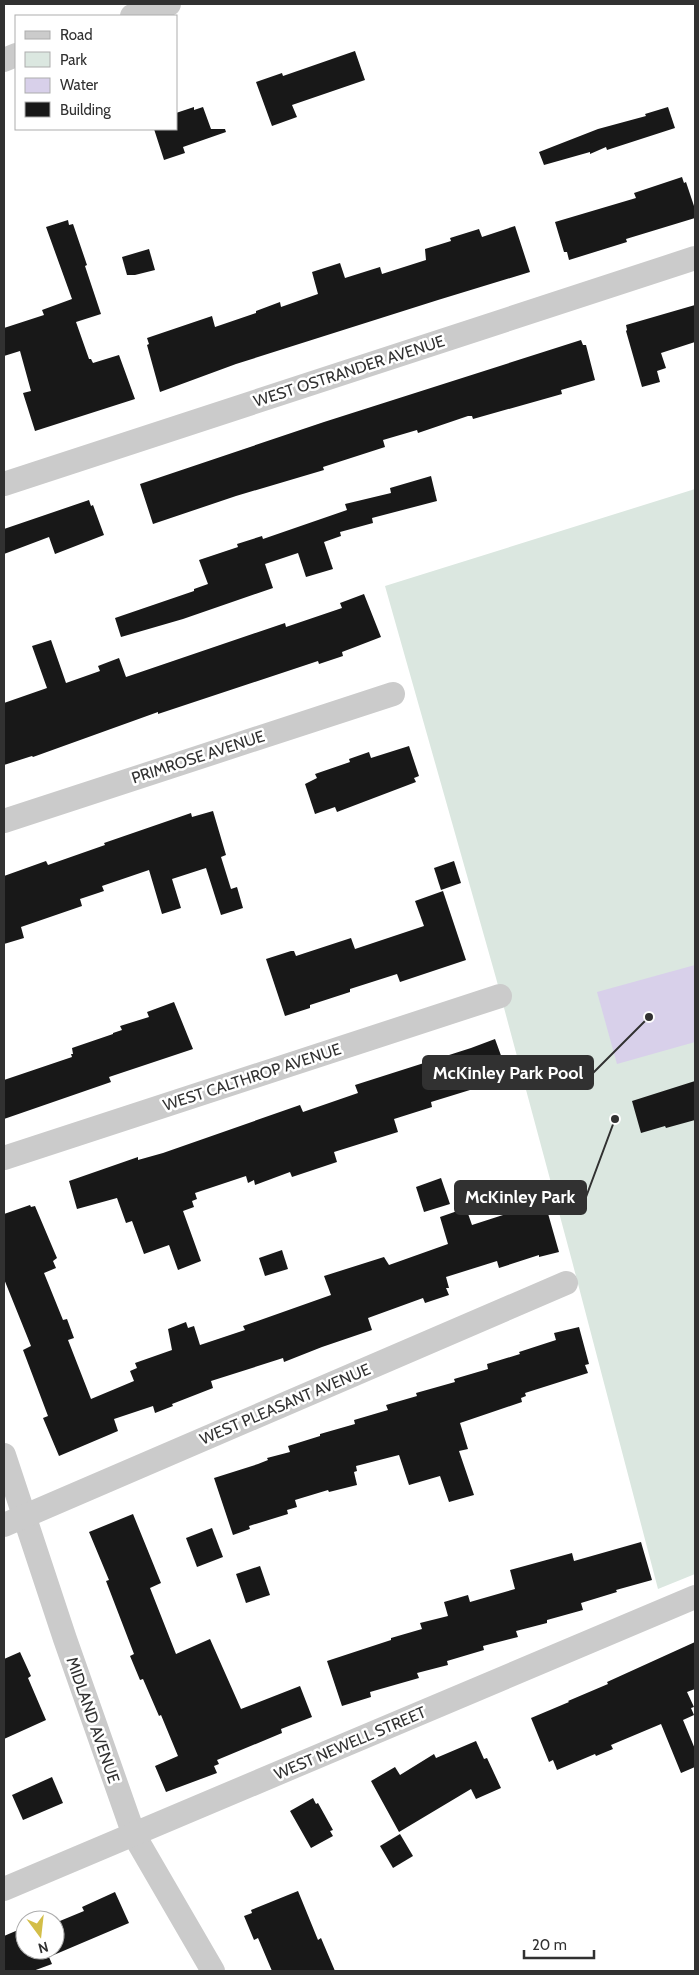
<svg xmlns="http://www.w3.org/2000/svg" width="699" height="1975" viewBox="0 0 699 1975" font-family="Cabin,sans-serif">
<style>
.green{fill:#dbe7e0}
.water{fill:#d8d0ea}
.building{fill:#181818}
.lines{fill:none;stroke-linecap:round;stroke-linejoin:round}
.minor{stroke:#cbcbcb;stroke-width:24}
.labels{text-anchor:middle;dominant-baseline:central;stroke-width:5;stroke-linejoin:round;paint-order:stroke}
.street-label{font-size:16px;fill:#313131;stroke:#fff}
.leader{fill:none;stroke:#313131;stroke-width:2}
.callout-dot{fill:#313131;stroke:#fff;stroke-width:2}
.callout{fill:#313131;stroke:#313131;stroke-width:2}
.callout-label{font-size:18px;text-anchor:middle;font-weight:bold;fill:#fff}
</style>
<rect width="100%" height="100%" fill="#fff"/>
<path class="green" d="M695,489V1574L658,1589L572,1261L496,978L385,586Z"/>
<path class="water" d="M695,965V1042L617,1064L597,992Z"/>
<g class="building">
<path d="M355,51L365,80L292,105L297,117L272,126L256,82L282,73L283,76Z"/>
<path d="M194,107V110L203,107L211,129H225L226,132L183,147L185,153L164,160L154,129H176V113Z"/>
<path d="M668,107L675,128L607,150L606,147L590,154V152L544,165L539,152L598,129L646,116L645,114Z"/>
<path d="M682,177L684,183L686,182L695,209V218L626,239L627,242L569,260L567,252H564L555,222L636,198L634,193Z"/>
<path d="M68,220L69,225L73,224L87,265L85,266L101,314L76,322L89,359H91L93,363L119,355L135,399L35,431L23,393L31,391L20,351L4,356V328L44,315L42,310L72,299L46,227Z"/>
<path d="M515,226L530,272L438,300L236,364L160,392L147,345L149,344L147,338L212,316L215,327L256,313V311L280,302L281,307L318,294L312,272L340,263L345,278L380,267L382,274L426,260L425,249L451,241L450,238L479,229L482,237Z"/>
<path d="M149,249L155,270L135,275H127L122,257Z"/>
<path d="M695,305V342L661,353L666,368L657,371L660,382L642,387L626,331L627,330L626,325Z"/>
<path d="M581,340L583,345H586L595,380L561,390L562,394L473,419L472,416H468L418,433L417,430L383,440L385,447L323,467L324,470L236,496L153,524L140,484L324,422Z"/>
<path d="M431,476L437,501L372,518L373,523L340,532L341,536L324,542L333,569L306,577L298,553L265,564L273,588L183,619L121,637L115,618L194,591V589L208,584L199,560L238,547L237,544L262,536L263,539L347,510L345,504L391,493L390,488Z"/>
<path d="M89,500L91,506L93,505L104,535L55,554L49,537L4,554V529Z"/>
<path d="M364,594L381,637L342,652L343,656L319,664L318,661L158,714V712L33,757L32,756L4,765V703L47,688L32,646L51,640L66,683L100,671L98,666L119,658L126,677L285,623L286,627L342,608L340,603Z"/>
<path d="M409,746L419,776L414,778L416,782L337,812L335,807L315,814L305,784L317,778L315,774L350,762L349,759L369,752L371,758Z"/>
<path d="M213,811L226,855L221,857L231,889L237,887L243,908L221,915L206,868L172,879L181,908L162,914L149,870L102,886L104,891L80,899L82,906L21,927L24,938L4,944V876L46,861L48,865L105,845L104,843L191,813L192,817Z"/>
<path d="M454,861L461,883L441,890L434,868Z"/>
<path d="M443,891L466,960L400,982L397,974L350,989V992L310,1005V1008L285,1016L266,959L291,951H294L296,956L351,938L355,949L424,926L415,901Z"/>
<path d="M174,1002L193,1049L109,1077L111,1082L4,1119V1080L72,1057L71,1054H73L72,1048L113,1034V1033L122,1030L120,1026L149,1017L147,1012Z"/>
<path d="M495,1039L507,1072L468,1086L470,1090L431,1102L432,1107L394,1119L398,1132L334,1152L337,1162L292,1177L290,1172L255,1185L254,1180L248,1183L246,1176L195,1193L197,1199L192,1201L194,1207L183,1211L201,1261L178,1270L169,1245L144,1254L132,1221L126,1223L117,1198L77,1209L69,1181L138,1157V1160L163,1153L300,1105L303,1112L358,1093L355,1085L471,1048Z"/>
<path d="M695,1081V1120L666,1128L665,1126L641,1133L632,1101Z"/>
<path d="M441,1178L450,1204L424,1212L416,1187Z"/>
<path d="M541,1189L559,1252L539,1257V1255L499,1268L497,1261L446,1277L449,1288H446L449,1295L425,1303L423,1298L368,1318L372,1330L322,1347L284,1362L283,1358L211,1381L213,1388L172,1404L173,1406L155,1413L153,1406L114,1419L118,1431L59,1456L43,1418L48,1416L23,1350L31,1346L4,1279V1214L30,1205L31,1207L35,1206L57,1258L53,1261L56,1268L44,1273L63,1320L67,1319L74,1338L68,1340L91,1399L134,1381L130,1371L137,1368L135,1363L172,1350L168,1329L186,1322L188,1328L194,1326L200,1345L245,1330L243,1326L331,1295L324,1276L384,1257L389,1265L448,1244L440,1217L466,1208L472,1225L519,1210L515,1197Z"/>
<path d="M282,1250L288,1269L265,1276L259,1258Z"/>
<path d="M579,1327L589,1364L585,1365L588,1373L525,1393L526,1396L521,1398L522,1402L460,1423L468,1449L459,1451L474,1495L449,1502L440,1476L409,1485L399,1455L356,1466L357,1471L354,1472L357,1485L329,1492L328,1490L295,1500L297,1507L287,1510L288,1514L249,1526L250,1529L233,1535L214,1478L258,1464L268,1460L267,1458L290,1452L288,1446L320,1436V1434L355,1424L354,1420L388,1410L386,1405L417,1396L416,1393L455,1382L454,1379L488,1369L487,1364L520,1354L519,1352L556,1340L554,1333Z"/>
<path d="M133,1514L161,1583L150,1588L176,1654L210,1639L241,1709L300,1686L312,1717L281,1729L282,1733L217,1760L219,1764L214,1766L217,1773L166,1792L155,1766L178,1756L161,1715L159,1716L143,1679L140,1680L130,1656L134,1654L106,1581L109,1580L89,1532Z"/>
<path d="M212,1528L223,1557L197,1567L186,1538Z"/>
<path d="M641,1542L652,1580L616,1590L617,1592L581,1603L583,1610L547,1620V1623L516,1631L518,1637L483,1646L484,1650L447,1661L448,1665L417,1673L419,1678L370,1692L371,1697L342,1706L327,1661L391,1640V1638L422,1629L420,1623L448,1616L444,1602L468,1595L470,1602L515,1589L510,1570L572,1553L574,1561Z"/>
<path d="M260,1566L270,1595L246,1603L236,1574Z"/>
<path d="M695,1642V1689L687,1692L694,1707L691,1708L694,1715L683,1720L695,1749V1767L681,1773L661,1724L611,1745L613,1749L596,1756L595,1754L557,1770L553,1760L549,1762L531,1718L569,1702L568,1701L608,1684L607,1682Z"/>
<path d="M20,1652L31,1676L28,1678L46,1720L4,1739V1659Z"/>
<path d="M476,1741L484,1759L487,1758L501,1788L476,1799L471,1789L399,1832L371,1781L395,1767L400,1775L434,1754L436,1758Z"/>
<path d="M52,1777L63,1803L23,1820L12,1795Z"/>
<path d="M313,1798L316,1804L318,1803L333,1830L330,1831L333,1836L311,1848L290,1811Z"/>
<path d="M400,1834L413,1856L393,1868L380,1846Z"/>
<path d="M298,1891L318,1940L321,1938L335,1971H272L258,1938L254,1940L244,1916L252,1913L251,1910Z"/>
<path d="M115,1892L129,1923L49,1957L52,1964L33,1971H4V1936L25,1927V1950H55V1923L84,1911L82,1907Z"/>
</g>
<g class="lines">
<g class="minor">
<path d="M132,16L169,4"/>
<path d="M4,60L16,55"/>
<path d="M4,484L695,258"/>
<path d="M4,821L393,694"/>
<path d="M4,1158L500,996"/>
<path d="M4,1455L65,1639L134,1835L213,1971"/>
<path d="M4,1525L566,1283"/>
<path d="M4,1889L695,1597"/>
</g>
</g>
<g class="labels">
<g class="street-label">
<text transform="translate(349 371) rotate(-18)">WEST OSTRANDER AVENUE</text>
<text transform="translate(198 757) rotate(-18)">PRIMROSE AVENUE</text>
<text transform="translate(252 1077) rotate(-18)">WEST CALTHROP AVENUE</text>
<text transform="translate(285 1404) rotate(-23)">WEST PLEASANT AVENUE</text>
<text transform="translate(93 1720) rotate(71)">MIDLAND AVENUE</text>
<text transform="translate(350 1743) rotate(-23)">WEST NEWELL STREET</text>
</g>
</g>
<path class="leader" d="M649 1017L593 1073M615 1119L586 1197"/>
<g class="callout-dot">
<circle cx="649" cy="1017" r="5"/>
<circle cx="615" cy="1119" r="5"/>
</g>
<g class="callout">
<rect x="423" y="1056" width="170" height="33" rx="5"/>
<rect x="455" y="1181" width="131" height="33" rx="5"/>
</g>
<g class="callout-label">
<text x="508" y="1079">McKinley Park Pool</text>
<text x="520" y="1203">McKinley Park</text>
</g>
<rect width="699" height="1975" fill="none" stroke="#313131" stroke-width="10"/>
<rect x="15" y="15" width="162" height="115" fill="#ffffff" stroke="#adadad"/>
<rect x="25" y="31" width="25" height="8" fill="#cbcbcb" stroke="#adadad"/>
<text x="60" y="40" font-size="15" fill="#313131">Road</text>
<rect x="25" y="52" width="25" height="15" fill="#dbe7e0" stroke="#adadad"/>
<text x="60" y="65" font-size="15" fill="#313131">Park</text>
<rect x="25" y="78" width="25" height="15" fill="#d8d0ea" stroke="#adadad"/>
<text x="60" y="90" font-size="15" fill="#313131">Water</text>
<rect x="25" y="102" width="25" height="15" fill="#181818" stroke="#adadad"/>
<text x="60" y="115" font-size="15" fill="#313131">Building</text>
<g transform="translate(40 1935) rotate(165)"><circle r="24" fill="#ffffff" stroke="#adadad"/>
<path d="M0-4L9 19L0 12L-9 19Z" fill="#d3be48"/>
<text y="-8" font-size="14" font-weight="bold" text-anchor="middle" fill="#313131">N</text>
</g>
<path d="M524 1950v8h70v-8" fill="none" stroke="#313131" stroke-width="2.5"/>
<text x="532" y="1950" font-size="15" fill="#313131" stroke="#ffffff" stroke-width="4" paint-order="stroke">20 m</text>
</svg>
